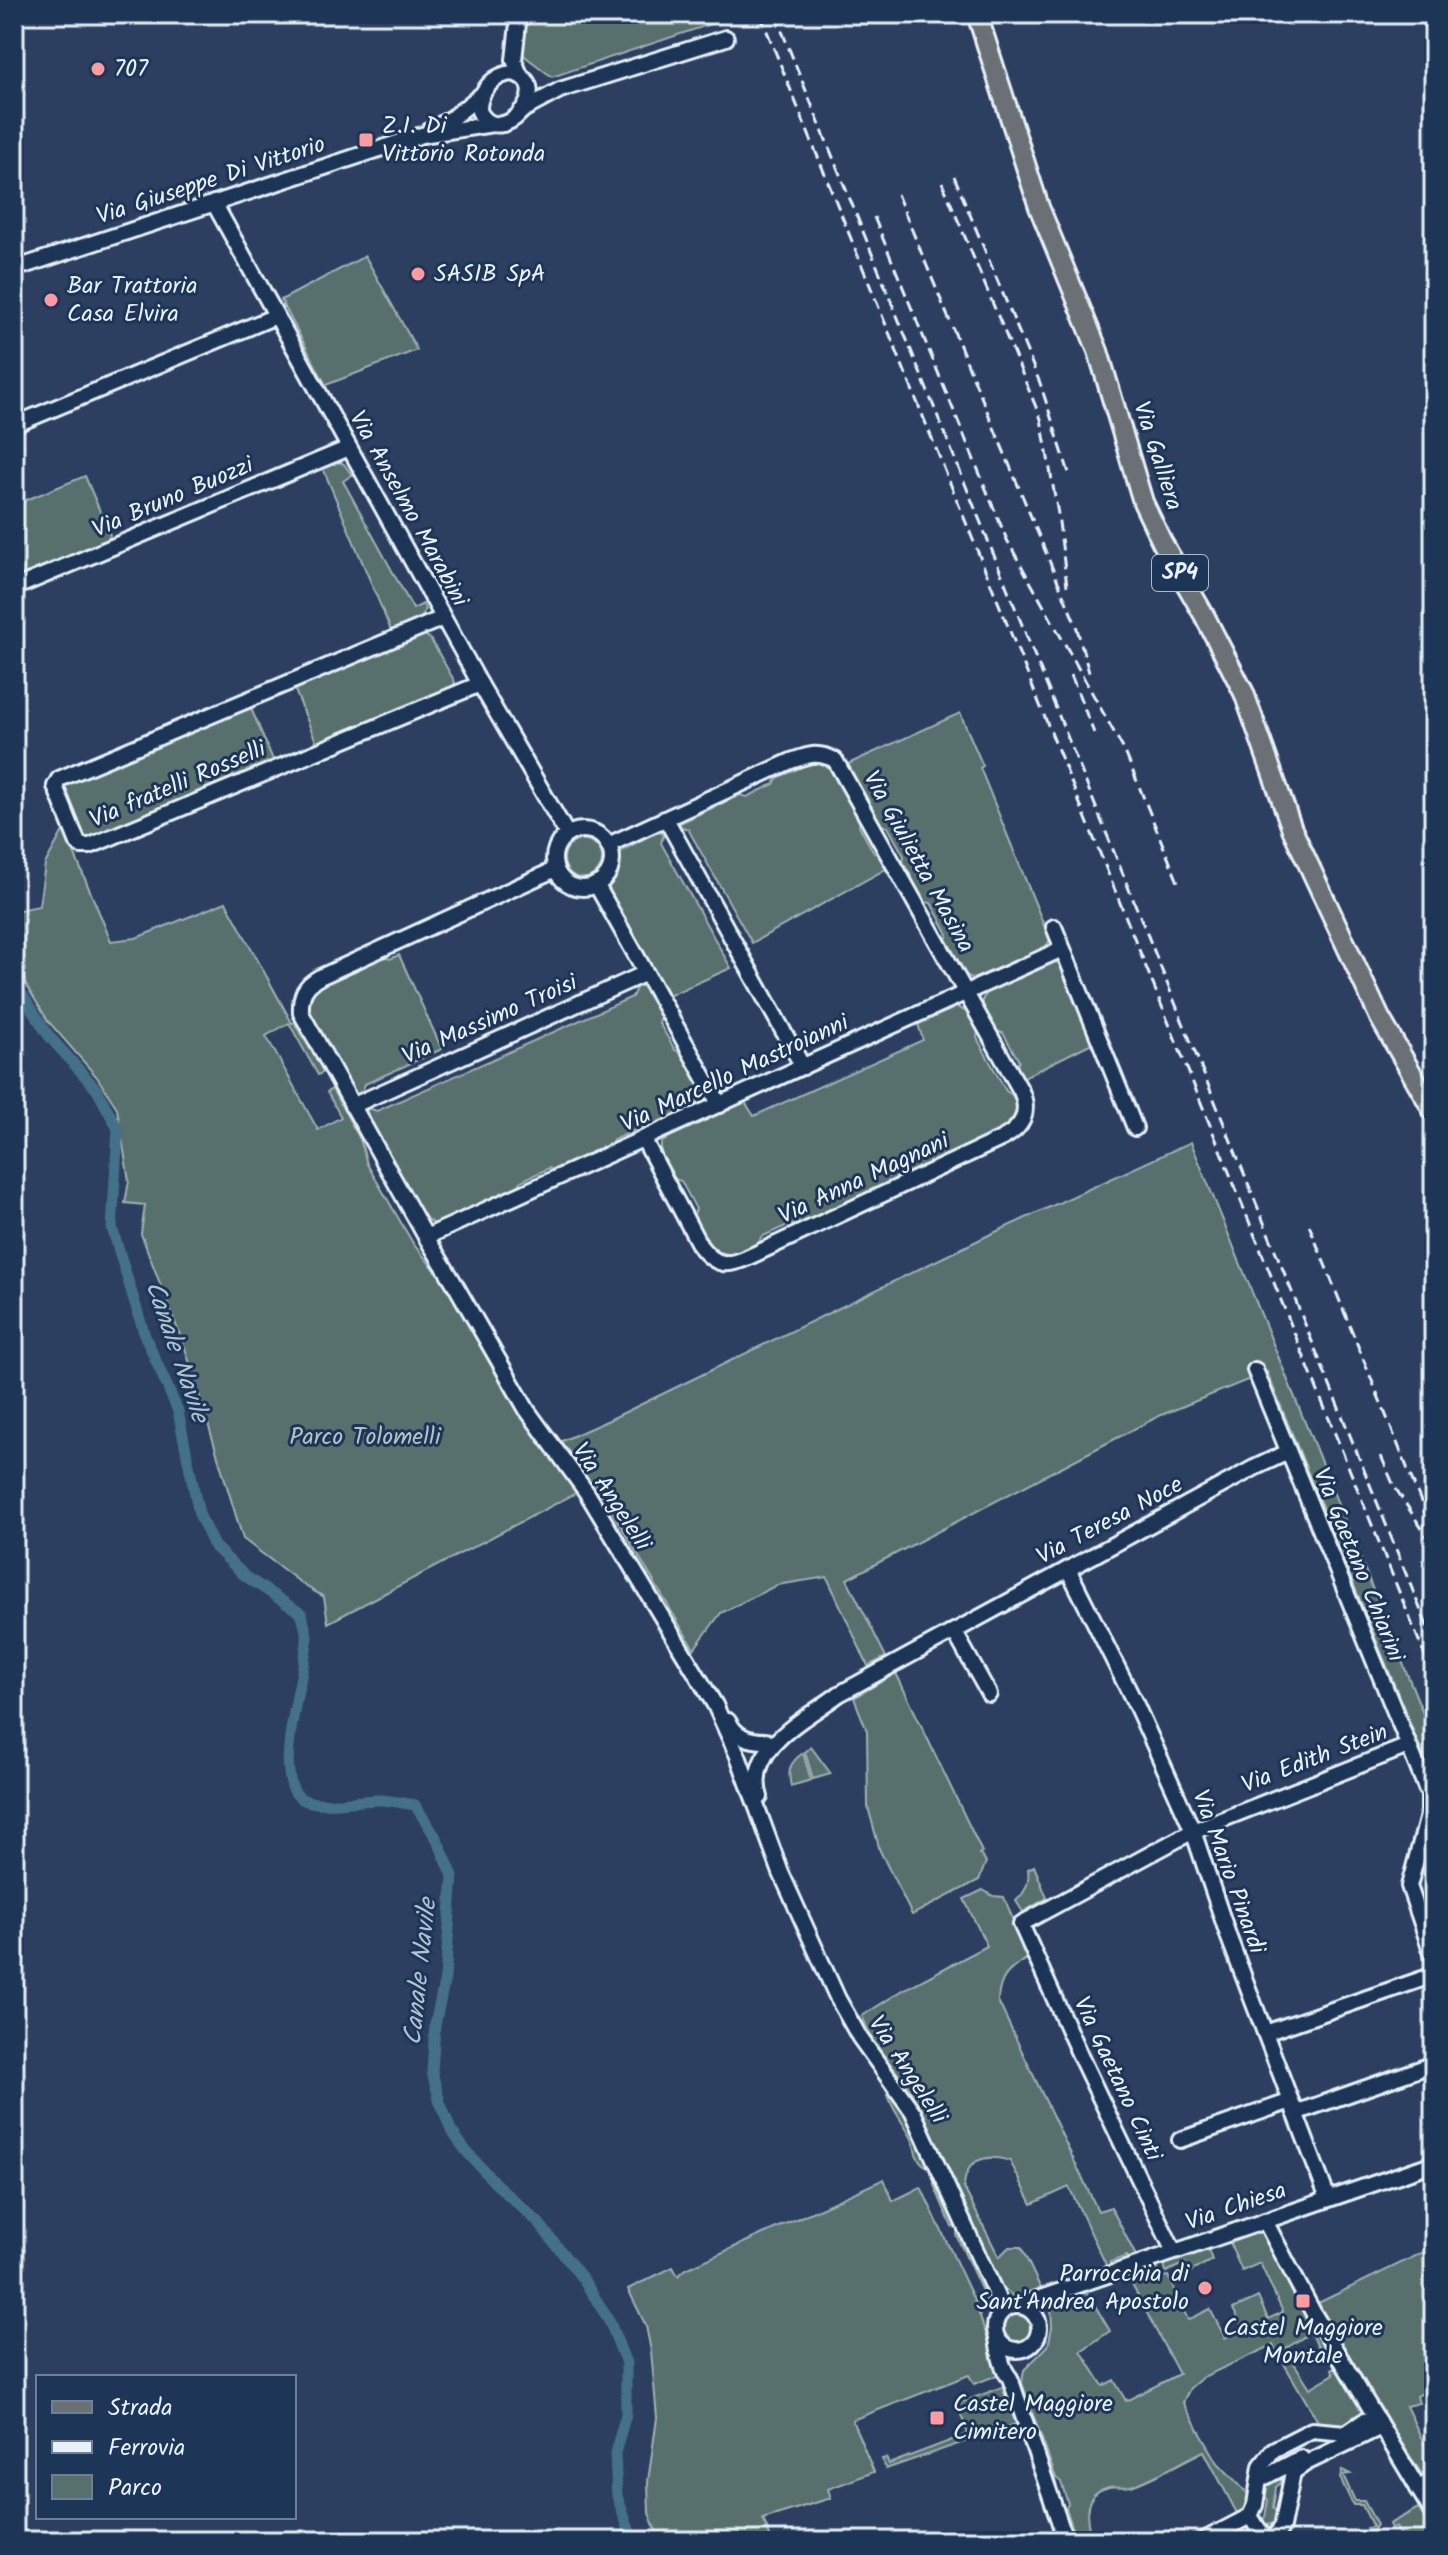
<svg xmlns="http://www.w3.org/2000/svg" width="1448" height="2555" viewBox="0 0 1448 2555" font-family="Kalam,sans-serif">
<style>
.green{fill:#58706d;stroke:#a0b0b2;stroke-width:2}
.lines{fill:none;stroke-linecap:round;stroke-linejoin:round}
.canal{stroke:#44708a;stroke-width:11}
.minor-casing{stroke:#e8f1f8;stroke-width:20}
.major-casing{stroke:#e8f1f8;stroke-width:24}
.minor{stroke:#1d3557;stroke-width:14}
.major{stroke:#6a7074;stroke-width:18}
.rail{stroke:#e8f1f8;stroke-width:3;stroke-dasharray:12 6;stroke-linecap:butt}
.poi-dot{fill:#ff9aa2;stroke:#1d3557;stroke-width:3}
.labels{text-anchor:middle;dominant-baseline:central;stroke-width:6;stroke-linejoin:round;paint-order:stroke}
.shield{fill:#1d3557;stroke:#abb9c8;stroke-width:2}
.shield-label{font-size:22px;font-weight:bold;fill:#e8f1f8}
.poi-label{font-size:24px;fill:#e8f1f8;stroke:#1d3557;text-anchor:start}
.street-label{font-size:24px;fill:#e8f1f8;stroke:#1d3557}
.park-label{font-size:24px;fill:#b6c4c7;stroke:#1d3557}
.water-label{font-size:26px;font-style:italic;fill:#afc4d2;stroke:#1d3557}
</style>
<rect width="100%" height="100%" fill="#2c3f61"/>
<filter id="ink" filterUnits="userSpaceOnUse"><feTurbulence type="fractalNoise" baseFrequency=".0125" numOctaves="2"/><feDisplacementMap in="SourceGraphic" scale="16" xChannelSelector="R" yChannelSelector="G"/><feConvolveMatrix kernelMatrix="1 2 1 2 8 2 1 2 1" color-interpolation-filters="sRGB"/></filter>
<g filter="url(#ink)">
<g class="green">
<path d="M527,14H727L729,18L552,77L522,54Z"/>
<path d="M365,256L417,350L326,385L281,300Z"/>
<path d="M334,460L344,464L352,475L343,481L413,609L423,604L425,609L421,620L392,633L322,466Z"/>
<path d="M85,476L110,535L108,541L14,581V505Z"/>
<path d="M424,634L431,640L455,682L453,687L317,744L294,688Z"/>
<path d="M250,706L274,762L90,839L83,837L62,788V784Z"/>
<path d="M960,713L983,766L980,768L1050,940L1045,948L973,979L965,974L946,940L948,934L931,903L924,902L903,862L904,856L888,827L881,825L848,764Z"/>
<path d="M813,762L826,765L832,770L860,820L859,826L874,853L880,855L888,868L752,943L688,829L679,826L680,823L740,795L747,797L774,784L777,778Z"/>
<path d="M64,829L111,941L136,938L226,902L292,1023L296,1022V1026L324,1072L318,1075L289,1023L266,1036L318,1130L341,1117L327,1092L332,1089L360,1139L367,1164L414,1245L441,1277L526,1423L546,1448L609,1420L989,1235L1191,1142L1434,1740V1782L1267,1372L1159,1416L847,1579L886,1657L868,1666L827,1577L777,1585L721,1613L694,1649L595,1483L328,1623L324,1597L305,1586L243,1539L186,1351L141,1234L145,1205L125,1203L129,1181L117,1108L97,1077L48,1021L14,965V911L39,906L45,864Z"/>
<path d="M658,831L664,834L661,843L731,968L668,996L608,889L622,851Z"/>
<circle cx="583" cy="859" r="19"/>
<path d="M399,955L442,1049L365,1084L361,1094H356L310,1013C309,1007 308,1000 311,995C317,981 369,963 384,956L390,959Z"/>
<path d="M1056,962L1059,963L1092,1043L1022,1078L1016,1068L1019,1061L1003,1033L996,1031L983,1007V998L989,991Z"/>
<path d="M641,985L661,1016L659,1023L675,1050L681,1053C687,1063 698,1076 700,1088C705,1111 664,1122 648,1130L642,1127L613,1140L611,1146L556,1171L549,1168L521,1181L519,1187L440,1222L435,1224L426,1219L365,1114L368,1108L377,1111L632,997L637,986Z"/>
<path d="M957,1007L967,1012L978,1032L977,1038L1006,1091C1023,1098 1017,1117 1007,1127L796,1226L790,1224L761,1237L759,1243L731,1255L712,1250L693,1216L696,1209L681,1181L674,1179L661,1154V1143L670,1137L745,1102L754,1116L923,1040L918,1024Z"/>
<path d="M896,1673L982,1852L979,1854L986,1862L979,1880L912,1915L880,1851L868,1807L867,1731L854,1698Z"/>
<path d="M811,1747L831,1774L813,1779L805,1752Z"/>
<path d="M803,1753L811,1780L791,1786C787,1770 790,1762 803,1753Z"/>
<path d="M1034,1866L1047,1898L1023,1912L1016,1901C1026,1892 1030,1882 1028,1869Z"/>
<path d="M983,1890L993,1896L1004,1897L1024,1947L1022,1949L1027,1959C1007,1970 999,1979 998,2001L1098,2211L1111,2207L1136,2256L1129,2259L1127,2256L1110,2262L1111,2265L1107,2267L1069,2187L1032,2204L1010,2161C985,2153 965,2159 964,2188L999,2257L1009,2247H1021L1041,2289L1025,2295H1012L999,2285L910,2089L872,2040L862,2016L903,1990L987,1946L964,1899Z"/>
<path d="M888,2085L910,2121L996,2307L988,2304L956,2235L958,2233L956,2226L952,2227L934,2185L933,2169C926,2166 922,2165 918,2158C914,2152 915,2146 912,2139C903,2121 889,2107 886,2086Z"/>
<path d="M884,2179L893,2201L921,2187L973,2298L997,2364L994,2366L998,2375L974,2384L969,2375L852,2420L874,2472L828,2489L831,2498L763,2519L772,2541H660L649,2513L648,2481L657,2418L651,2351L646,2326L628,2289L673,2267L678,2276L686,2269Z"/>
<path d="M1261,2231L1302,2311H1304L1329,2354L1324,2356L1310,2333L1285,2349L1310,2388L1334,2374L1332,2369L1337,2366L1361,2405L1363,2416L1346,2428L1320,2425L1273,2345L1203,2377L1190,2388L1183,2403L1218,2463L1251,2497L1248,2508L1239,2517L1204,2451C1181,2462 1155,2478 1131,2486C1123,2488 1114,2485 1106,2488C1081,2495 1086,2523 1093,2541H1077L1066,2508L1068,2504L1061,2482L1056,2478L1022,2383L1024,2370L1048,2346L1052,2327L1051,2308L1085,2292L1090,2297L1110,2331L1081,2351L1103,2386L1114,2380L1126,2401L1179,2374L1128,2277L1157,2267L1162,2277L1168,2276L1188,2320L1210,2309L1225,2338L1243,2328L1233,2309L1258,2297L1268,2319L1283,2312L1260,2263L1242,2271L1229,2242Z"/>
<path d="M1434,2247V2396H1432L1428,2390L1417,2396L1419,2403L1406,2406L1434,2464L1422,2474L1372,2399L1316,2304Z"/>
<path d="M1208,2249L1212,2260L1190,2272L1185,2263L1166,2272L1164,2264Z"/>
<circle cx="1017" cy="2328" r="14"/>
<path d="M1002,2387L1016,2424L886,2469L882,2459L886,2458L889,2464L968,2434L957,2404Z"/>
<path d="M1342,2470L1350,2474L1343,2475L1355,2501H1364L1377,2525L1373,2531H1367L1366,2528L1373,2527L1362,2505H1353L1340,2478Z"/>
<path d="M1269,2477L1283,2481L1276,2487L1273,2508L1281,2517L1280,2521L1268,2525L1260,2521L1265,2517L1268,2500L1261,2491Z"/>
<path d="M1418,2508L1434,2535L1429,2541H1403L1396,2527L1391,2529L1389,2524Z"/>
</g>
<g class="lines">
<path class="canal" d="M14,982L49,1036L97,1090L118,1129L112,1228L145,1336L178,1411L199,1514L214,1546L245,1576L302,1614C303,1622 307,1631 307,1639C307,1670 267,1784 304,1800C321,1808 359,1800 378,1800C390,1800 403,1803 415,1805L437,1839L453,1876L445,1978L435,2025L432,2072L440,2102L451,2130L466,2151L495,2183L538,2222L583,2279L609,2320L626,2363V2414L615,2453L617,2496L633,2541"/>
<defs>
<g id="minor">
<path d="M519,14L514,60L520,75"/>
<path d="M513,73C558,85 500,153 479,111C478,92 494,74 513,73Z"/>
<path d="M521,111L560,90L726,38"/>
<path d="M429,131L452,118L481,95"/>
<path d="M214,203L480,684L567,834"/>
<path d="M14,269L422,135L493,124"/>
<path d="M14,425L276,316"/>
<path d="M14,588L349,448"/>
<path d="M443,618L59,779L55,786L78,843L81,846H90L480,684"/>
<path d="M666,819L803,1067"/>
<circle cx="583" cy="859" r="29"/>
<path d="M608,845L791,761C809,755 817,751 835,760L1021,1091C1030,1112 1023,1127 1003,1138L751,1256C728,1267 716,1267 700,1246L644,1140"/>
<path d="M556,869L320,977C305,985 300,995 301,1013L426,1237L453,1281L527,1410L587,1493L715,1705L738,1756L781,1873L838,1999L860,2038L913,2112L1003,2310"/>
<path d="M596,884L720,1105"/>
<path d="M1054,927L1135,1128"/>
<path d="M352,1106L646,973"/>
<path d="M426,1237L1062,949"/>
<path d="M1255,1370L1429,1795V1812L1409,1886L1434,1959"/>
<path d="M1068,1569L1137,1707L1193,1831L1229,1938L1328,2199"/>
<path d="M954,1631L989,1694"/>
<path d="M728,1721C736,1737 749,1741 766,1741"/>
<path d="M760,1797C744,1748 806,1719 839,1694L1254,1468L1288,1452"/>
<path d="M1265,2033L1434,1975"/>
<path d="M1295,2113L1434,2064"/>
<path d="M1180,2140L1291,2101"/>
<path d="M1265,2221L1314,2314L1434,2515"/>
<path d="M1174,2252L1082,2060L1021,1924L1193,1831L1408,1746"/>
<path d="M1020,2305L1434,2163"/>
<circle cx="1017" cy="2328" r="22"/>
<path d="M997,2338C999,2352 1001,2368 1010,2378L1066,2541"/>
<path d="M1259,2480L1301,2458"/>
<path d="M1418,2489L1434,2479"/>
<path d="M1250,2516L1266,2541"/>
<path d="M1202,2541L1250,2516L1255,2505L1261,2466L1273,2450L1312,2430L1346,2433L1364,2421H1378L1375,2430L1306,2463L1293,2472L1282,2527L1271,2541"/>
</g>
<path id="major" d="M977,14L1039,207L1098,351L1143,502L1162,542L1204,615L1244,693L1292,829L1380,1018L1434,1112"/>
</defs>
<use href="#minor" class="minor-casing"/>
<use href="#major" class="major-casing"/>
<use href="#minor" class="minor"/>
<use href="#major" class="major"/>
<g class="rail">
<path d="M760,14L1434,1678"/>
<path d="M775,14L1434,1643"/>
<path d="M954,176L1040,383L1069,473"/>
<path d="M942,182L1041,419L1058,514L1067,586"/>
<path d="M897,194L1076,625L1090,676"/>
<path d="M874,217L1007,540L1125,752L1178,882"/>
<path d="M1071,675L1094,733"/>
<path d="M1309,1225L1434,1534"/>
<path d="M1381,1456L1394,1486L1434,1547"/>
</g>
</g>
</g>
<g class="poi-dot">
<circle cx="98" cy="69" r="8"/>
<rect x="358" y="132" width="16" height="16" rx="4"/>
<circle cx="418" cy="274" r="8"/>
<circle cx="51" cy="300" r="8"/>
<circle cx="1205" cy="2288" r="8"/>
<rect x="1295" y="2293" width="16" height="16" rx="4"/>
<rect x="929" y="2410" width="16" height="16" rx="4"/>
</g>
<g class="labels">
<rect class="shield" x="1152" y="555" width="56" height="36" rx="6"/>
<g class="shield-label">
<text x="1180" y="573">SP4</text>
</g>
<g class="poi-label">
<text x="114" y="69">707</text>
<text x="382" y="126">Z.I. Di<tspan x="382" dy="28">Vittorio Rotonda</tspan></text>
<text x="434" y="274">SASIB SpA</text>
<text x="67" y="286">Bar Trattoria<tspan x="67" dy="28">Casa Elvira</tspan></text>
<text x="1189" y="2274" text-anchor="end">Parrocchia di<tspan x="1189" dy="28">Sant'Andrea Apostolo</tspan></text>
<text x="1303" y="2328" text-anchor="middle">Castel Maggiore<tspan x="1303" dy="28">Montale</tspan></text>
<text x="953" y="2404">Castel Maggiore<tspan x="953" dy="28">Cimitero</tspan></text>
</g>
<g class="street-label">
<text transform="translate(211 181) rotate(-18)">Via Giuseppe Di Vittorio</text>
<text transform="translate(1157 456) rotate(72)">Via Galliera</text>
<text transform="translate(173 498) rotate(-23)">Via Bruno Buozzi</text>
<text transform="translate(408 509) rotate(61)">Via Anselmo Marabini</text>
<text transform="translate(178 785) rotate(-23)">Via fratelli Rosselli</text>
<text transform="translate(918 862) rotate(61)">Via Giulietta Masina</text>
<text transform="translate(490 1020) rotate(-24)">Via Massimo Troisi</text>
<text transform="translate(735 1074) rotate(-25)">Via Marcello Mastroianni</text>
<text transform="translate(864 1179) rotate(-25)">Via Anna Magnani</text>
<text transform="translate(611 1497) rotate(57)">Via Angelelli</text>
<text transform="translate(1110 1521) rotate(-28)">Via Teresa Noce</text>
<text transform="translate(1358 1565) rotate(68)">Via Gaetano Chiarini</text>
<text transform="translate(1315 1759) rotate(-21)">Via Edith Stein</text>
<text transform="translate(1228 1872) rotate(70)">Via Mario Pinardi</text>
<text transform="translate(907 2070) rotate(57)">Via Angelelli</text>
<text transform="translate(1117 2079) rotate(65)">Via Gaetano Cinti</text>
<text transform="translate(1236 2207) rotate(-19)">Via Chiesa</text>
</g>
<g class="park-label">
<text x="365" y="1437">Parco Tolomelli</text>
</g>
<g class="water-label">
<text transform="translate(176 1352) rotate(71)">Canale Navile</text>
<text transform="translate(421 1972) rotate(-84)">Canale Navile</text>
</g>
</g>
<rect width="1448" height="2555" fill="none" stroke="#1d3557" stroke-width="48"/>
<rect x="24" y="24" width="1400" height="2507" fill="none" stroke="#e8f1f8" stroke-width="3" filter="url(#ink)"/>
<rect x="36" y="2375" width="260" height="144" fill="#1d3557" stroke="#6e8097" stroke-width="2"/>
<rect x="52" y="2401" width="40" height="12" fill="#6a7074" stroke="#6e8097" stroke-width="2"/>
<text x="108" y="2415" font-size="24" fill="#e8f1f8">Strada</text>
<rect x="52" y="2441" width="40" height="12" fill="#e8f1f8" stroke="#6e8097" stroke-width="2"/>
<text x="108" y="2455" font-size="24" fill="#e8f1f8">Ferrovia</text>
<rect x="52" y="2475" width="40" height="24" fill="#58706d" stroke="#6e8097" stroke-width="2"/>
<text x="108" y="2495" font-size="24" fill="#e8f1f8">Parco</text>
</svg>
